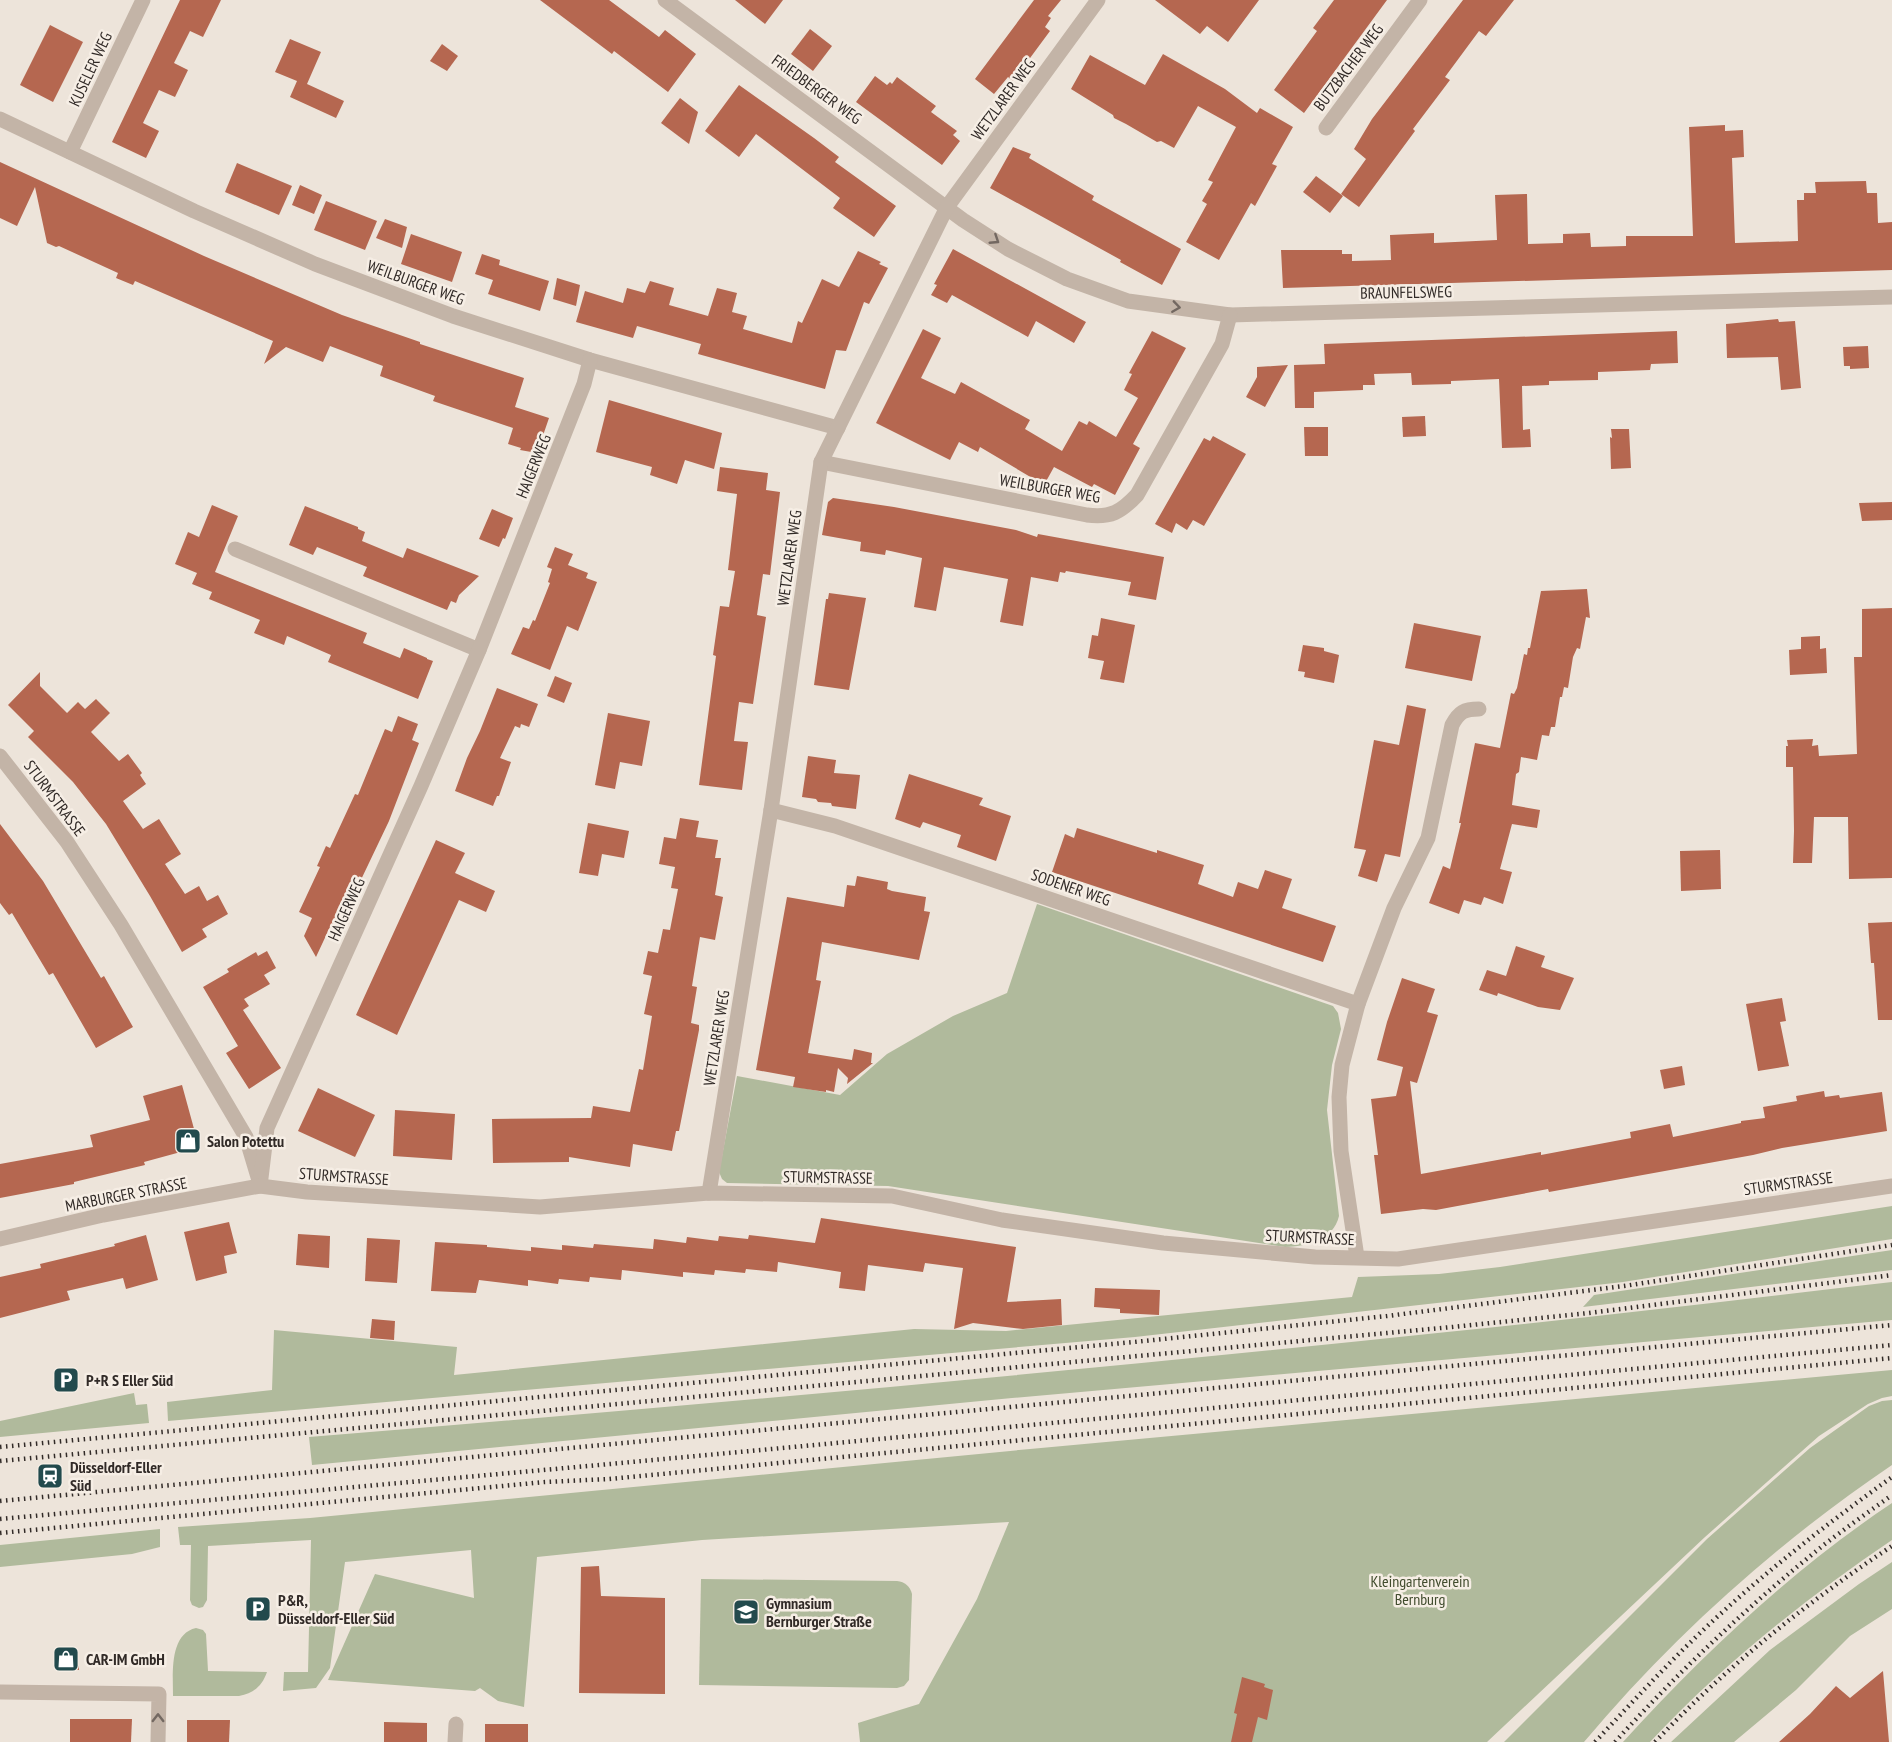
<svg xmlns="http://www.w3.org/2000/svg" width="1892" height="1742" viewBox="0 0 1892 1742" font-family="'PT Sans Narrow',sans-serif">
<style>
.green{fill:#b0ba9c}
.building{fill:#b56750}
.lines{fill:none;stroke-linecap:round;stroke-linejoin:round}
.street{stroke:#c3b4a7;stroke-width:15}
.rail{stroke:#312a27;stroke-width:4.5;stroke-dasharray:1.5 4.5;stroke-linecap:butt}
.oneway{stroke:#736861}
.labels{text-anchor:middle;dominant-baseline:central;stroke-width:5;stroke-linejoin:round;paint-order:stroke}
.street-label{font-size:16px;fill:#312a27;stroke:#f6eee5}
.poi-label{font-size:16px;font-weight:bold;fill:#312a27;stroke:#f6eee5;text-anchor:start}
.park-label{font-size:16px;fill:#414c2e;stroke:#f6eee5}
</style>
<rect width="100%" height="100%" fill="#ede4da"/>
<g class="green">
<path d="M1037,904L1333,1006L1338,1013L1341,1029L1332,1065L1327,1110L1339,1216C1333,1241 1307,1246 1285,1247L888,1186L727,1183L722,1179L719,1172L737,1076L840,1095L887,1054L953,1016L1007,993Z"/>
<path d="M1892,1206V1239L1623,1282L1135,1337L168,1421L167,1402L272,1390L274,1330L457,1347L454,1375L914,1329L1006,1331L1352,1297L1358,1277L1439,1274L1500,1267Z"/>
<path d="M1892,1250V1270L1583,1307L1594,1295Z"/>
<path d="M1892,1282V1320L1012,1398L312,1465L309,1437C689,1406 1069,1372 1447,1332C1596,1317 1744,1299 1892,1282Z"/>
<path d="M1892,1370V1396L1882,1398L1868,1404L1819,1436L1705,1537L1487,1742H860L858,1723L919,1704L977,1599L1009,1522L702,1540L537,1557L524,1707L498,1701L480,1688L475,1691L328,1680L375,1574L474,1598L471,1550L345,1562L330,1668L316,1688L283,1691L284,1672H308L311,1540L208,1546L207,1600L203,1607L199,1608L192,1605L190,1600L191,1545H180L178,1527L310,1518L1030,1449Z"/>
<path d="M134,1393L136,1405L147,1404L149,1423L0,1437V1421Z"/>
<path d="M1892,1400V1465C1778,1542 1673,1636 1584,1742H1504L1707,1539L1810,1448L1869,1406L1882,1401Z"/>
<path d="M1892,1503V1540C1805,1599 1722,1665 1650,1742H1623C1704,1653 1792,1570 1892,1503Z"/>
<path d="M160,1529V1547L132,1554L0,1567V1545Z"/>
<path d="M1892,1562V1609L1850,1636L1796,1690L1734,1742H1671L1770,1650L1859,1584Z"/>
<path d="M701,1579L897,1581C905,1582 910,1586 912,1594L909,1680L904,1686L897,1688L699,1685Z"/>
<path d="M196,1628L203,1630L206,1634L208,1671L267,1672C262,1686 254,1693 239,1696H173C173,1674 169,1634 196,1628Z"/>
</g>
<g class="building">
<path d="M180,0H221L203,37L190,31L174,63L188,70L175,97L159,90L143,123L159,131L146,158L112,142Z"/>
<path d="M540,0H609L659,37L665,30L696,54L668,92L614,51L612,54Z"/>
<path d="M735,0H783L765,24Z"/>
<path d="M1034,0H1061L1048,16L1051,18L1045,27L1050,31L1013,81L1008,77L994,94L975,79Z"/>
<path d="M1155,0H1259L1228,42L1207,26L1200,34Z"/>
<path d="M1334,0H1387L1304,113L1274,90L1317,31L1313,28Z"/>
<path d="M1463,0H1514L1486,36L1479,31L1445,77L1450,80L1413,129L1415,131L1359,207L1341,194L1366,159L1354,149L1372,119Z"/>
<path d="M50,25L83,42L53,102L20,85Z"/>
<path d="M810,29L832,46L813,71L791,54Z"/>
<path d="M290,39L321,52L307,84L344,101L336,118L290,97L297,81L275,72Z"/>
<path d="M442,44L458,56L447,71L430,61Z"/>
<path d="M1163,54L1225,89L1257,113L1260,108L1293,127L1272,164L1277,166L1255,206L1251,203L1219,260L1186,242L1207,204L1202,201L1213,182L1208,180L1236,127L1198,106L1174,148L1161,141L1157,142L1126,124L1114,118L1113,115L1071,89L1090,55L1145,85Z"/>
<path d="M875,76L887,85L890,82L892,84L897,77L936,106L931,112L957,131L953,135L960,141L942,165L856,102Z"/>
<path d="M739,85L814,138L839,157L835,162L896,206L874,237L833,208L840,198L756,134L739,157L705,131Z"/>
<path d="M680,98L698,112L689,144L661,123Z"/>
<path d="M1725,125V131L1743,130L1744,157L1732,158L1735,243L1798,241L1797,200H1804V193H1816L1815,182L1866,181L1867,193H1877L1878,223L1892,222V270L1283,288L1281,250H1342V254H1352V261L1391,260L1390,235L1434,233V243L1497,240L1495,195L1527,194L1528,244L1563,243V234L1590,233L1591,247L1626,246V236H1693L1689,127Z"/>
<path d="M1013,147L1031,154L1029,158L1094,196L1092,200L1181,249L1162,285L1120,262L1121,260L990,188Z"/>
<path d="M0,162L204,256L342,315L420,342V344L524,378L515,407L549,418L537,453L520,450L521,448L508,444L513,428L433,401L435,396L380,376L383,366L330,346L323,362L286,347L264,364L273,341L135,281L133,285L116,278L118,273L59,246L56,247L47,243L35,187L17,226L0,218Z"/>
<path d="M237,163L292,186L279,215L225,192Z"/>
<path d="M1316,176L1343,196L1330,213L1303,192Z"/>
<path d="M300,185L322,195L314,214L292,205Z"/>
<path d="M326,201L377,221L365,250L314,230Z"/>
<path d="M385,219L407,227L402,248L376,238Z"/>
<path d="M411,234L462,252L452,282L401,264Z"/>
<path d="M953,249L1086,322L1074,343L1036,321L1028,337L952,295L947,303L931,295L937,285L934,284Z"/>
<path d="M858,251L881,262L879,264L888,268L869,304L864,302L846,351L836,350L825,389L698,354L701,344L637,326L633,338L576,322L585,291L623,303L627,288L645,293L650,281L674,288L669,305L708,316L717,288L737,293L732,312L747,316L743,329L792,343L798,321L802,323L822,279L839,287Z"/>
<path d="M482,254L500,260L499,265L549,281L540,311L488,294L493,280L475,274Z"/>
<path d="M557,278L580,285L576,306L553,299Z"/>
<path d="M1778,319L1779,322L1795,321L1801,388L1781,390L1778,357L1727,358L1726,324Z"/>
<path d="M923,329L941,338L921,378L955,394L961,382L1030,420L1025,429L1062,451L1079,421L1087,425L1089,421L1116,437L1138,398L1124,390L1132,374L1129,373L1152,331L1186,348L1133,444L1140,448L1115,495L1094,484L1092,487L1054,467L1044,485L980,447L978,452L959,442L950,460L876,423Z"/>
<path d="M1677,331L1678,363L1651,364L1650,370L1598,372V380L1549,381V385L1522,386L1523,430L1530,429L1531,447L1502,448L1499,379L1451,381V384L1412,385L1411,373L1374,374L1375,385H1363V390L1314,392V408H1295L1294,365L1325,364L1324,344Z"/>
<path d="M1868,346L1869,368L1850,369V366H1844L1843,347Z"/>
<path d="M1288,365L1265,407L1246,397L1257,377V367Z"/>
<path d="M609,400L722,433L714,469L685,460L677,484L650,475L652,467L596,452Z"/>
<path d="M1425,416L1426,436L1403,437L1402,417Z"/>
<path d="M1304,427H1328V456H1305Z"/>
<path d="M1611,429H1629L1631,468L1611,469L1610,437L1612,438Z"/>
<path d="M1213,436L1246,454L1204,526L1193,520L1187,530L1176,523L1172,533L1155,524L1204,438L1210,441Z"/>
<path d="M720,467L768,473L766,490L780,492L770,575L763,574L757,615L766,617L753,704L739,702L734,741L748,742L742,790L699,785L716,656L713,655L720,606L729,607L735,571L728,570L737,494L717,491Z"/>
<path d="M833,498L894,507L1016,530L1037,537L1038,534L1164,557L1156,600L1128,595L1131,582L1066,571L1065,573L1060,572L1058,582L1031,577L1023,626L1000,622L1008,579L944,567L936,611L914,607L922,558L886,550L885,555L860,551L861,542L822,535L828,502Z"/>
<path d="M1892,502V520L1862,521L1859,503Z"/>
<path d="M212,505L238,516L215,572L367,633L363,643L400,658L404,648L427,658V659L433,661L418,699L328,662L331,655L287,636L284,645L254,633L260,620L209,599L212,592L192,584L197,573L175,564L188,532L199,537Z"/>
<path d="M305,506L358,527V529L365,532L362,541L403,558L407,548L479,576L459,595L456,603L451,601L447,610L363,576L367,567L317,547L313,555L289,545Z"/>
<path d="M492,509L513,518L505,539L503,538L499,547L479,539Z"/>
<path d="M555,547L573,554L568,565L588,573L586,578L597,582L578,631L567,626L550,670L511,654L523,627L529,629L533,620L535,621L550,583L548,582L552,569L547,567Z"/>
<path d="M1587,589L1590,618L1586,617L1580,649L1577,648L1573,657L1568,688L1564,687L1562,697H1560L1555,727H1551L1549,736L1542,735L1537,760L1521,757L1519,772L1516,774L1512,805L1540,810L1537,828L1512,824L1500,869L1512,872L1503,904L1484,897L1481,905L1464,900L1459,914L1429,903L1443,866L1450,869L1461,823H1459L1475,743L1500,748L1511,693L1514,694L1517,688L1524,654L1527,655L1528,648H1530L1541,591Z"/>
<path d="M829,593L866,598L849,690L814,685L826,599H828Z"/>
<path d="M1892,608V878L1849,879L1848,817H1814L1812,863H1793L1794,831L1793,767H1786V746H1788L1787,740L1813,739L1812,746L1818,745L1819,756L1857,754L1854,657H1862V609Z"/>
<path d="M1101,618L1135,625L1124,683L1100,679L1104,661L1088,658L1092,635L1098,636Z"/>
<path d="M1414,623L1481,636L1472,681L1405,668Z"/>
<path d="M1820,636V649L1826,648L1827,673L1790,675L1789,650L1801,649V637Z"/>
<path d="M1303,645L1324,648V651L1339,655L1334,683L1304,677L1305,672L1298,671Z"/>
<path d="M40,672V686L67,713L78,702L85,709L96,699L110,713L91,732L119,761L128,754L142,773L140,775L146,784L123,801L143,829L159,819L181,854L165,864L185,894L199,886L207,901L218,895L228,914L202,929L207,937L182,952L150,896L106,824L73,782L28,737L34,731L8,705Z"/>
<path d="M555,676L572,683L564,703L547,696Z"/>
<path d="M497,688L538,704L529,727L521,724L520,728L515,726L500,758L511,762L499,796H497L493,806L455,791L467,758L480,731Z"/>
<path d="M1407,705L1426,709L1400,857L1385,854L1377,882L1358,876L1366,850L1354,848L1374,740L1399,745Z"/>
<path d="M608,713L650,721L642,766L620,762L615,789L595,785Z"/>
<path d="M398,716L418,724L412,740L419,743L389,821L337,930L330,927L316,957L304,936L312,918L299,912L320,867L317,866L326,846L330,848L355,794L358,795L385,729L392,732Z"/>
<path d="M808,756L836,760L834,773L860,775L856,809L832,806L831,803L818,802L816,799L802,797Z"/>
<path d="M909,774L983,798L979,805L1011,816L996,861L957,847L961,835L923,822L920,828L895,819Z"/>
<path d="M680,818L699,821L696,837L718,840L715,858H721L715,895L723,897L715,940L700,937L692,986L697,987L691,1023L699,1025V1030L679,1131H676L672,1151L633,1144L630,1167L569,1157V1162L493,1163L492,1119L591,1118L593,1106L630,1112L639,1069L643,1070L652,1016L644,1014L652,976L643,974L648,951L658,953L663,929L670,930L678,889L671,888L675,867L659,864L664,837L676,839Z"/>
<path d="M588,823L629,831L624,858L602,854L598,876L579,873Z"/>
<path d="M0,824L43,881L101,978L104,976L133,1027L96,1048L53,973L49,975L12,913L9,915L0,903Z"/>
<path d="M1077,828L1157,853V850L1204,865L1198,884L1233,897L1238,882L1258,889L1265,870L1292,879L1282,908L1336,926L1323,962L1052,872L1065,834L1074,838Z"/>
<path d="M436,840L465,853L455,873L495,891L486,912L459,900L397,1035L356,1015Z"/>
<path d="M1720,850L1721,889L1681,891L1680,851Z"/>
<path d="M857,876L888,882L887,889L892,891L926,897L924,911L930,912L919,960L822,942L816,980L821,981L808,1053L852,1060L854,1049L872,1053L871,1063H873L847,1084L848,1078L838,1068L834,1092L826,1090V1092L793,1087L795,1077L756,1070L787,897L844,907L847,885L855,886Z"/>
<path d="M1892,922V1020H1878L1874,963H1871L1868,923Z"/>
<path d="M1516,946L1545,956L1541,967L1574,978L1560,1010L1538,1007L1498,993L1497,996L1479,990L1487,970L1506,976Z"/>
<path d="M267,951L276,968L264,975L270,984L244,999L249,1006L243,1010L281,1068L249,1089L226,1053L238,1046L203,987L229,972L227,969L256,952L258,956Z"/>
<path d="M1402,978L1435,989L1427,1012L1438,1015L1417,1083L1410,1081L1421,1174L1541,1152V1155L1631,1138L1630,1132L1670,1124L1673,1137L1741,1123V1121L1765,1118L1763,1107L1797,1101L1796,1096L1824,1091L1825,1097L1839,1095L1840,1098L1882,1092L1887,1131L1782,1148L1753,1155L1549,1192L1548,1189L1436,1210L1423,1209L1381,1214L1374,1155H1378L1371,1099L1396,1096L1403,1067L1377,1060L1387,1022Z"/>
<path d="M1782,998L1786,1021L1780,1022L1789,1066L1758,1071L1746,1004Z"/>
<path d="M1682,1066L1685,1085L1664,1089L1660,1070Z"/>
<path d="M182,1085L199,1147L144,1162L145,1165L74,1182V1184L0,1198V1164L93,1147L90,1135L150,1120L143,1096Z"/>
<path d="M318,1088L375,1115L355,1157L298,1131Z"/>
<path d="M395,1110L455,1114L452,1160L393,1156Z"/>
<path d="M821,1218L1016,1247L1007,1302L1061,1299L1062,1325L1023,1329L973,1323L954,1329L963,1268L925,1263L923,1272L868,1265L865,1291L839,1288L841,1272L778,1262L777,1272L746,1269L745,1273L715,1270L714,1275L683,1272V1277L622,1270L621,1280L590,1277L589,1282L559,1279L558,1284L528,1280V1286L479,1280L476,1293L431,1291L435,1242L487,1245V1247L531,1251V1247L562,1250V1245L593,1248L594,1244L653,1249L654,1239L686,1243L687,1237L718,1241L719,1236L748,1239L749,1235L815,1243Z"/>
<path d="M229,1222L237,1253L224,1256L227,1273L196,1281L184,1232Z"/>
<path d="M298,1234L330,1236L329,1268L296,1265Z"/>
<path d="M146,1235L158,1280L126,1289L123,1278L67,1291L70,1300L0,1318V1277L41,1268L40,1264L115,1246L114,1244Z"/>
<path d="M367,1238L400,1240L397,1283L365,1281Z"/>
<path d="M1095,1288L1160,1290L1159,1315L1120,1313V1309L1094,1307Z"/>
<path d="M372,1319L395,1321L394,1340L370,1338Z"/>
<path d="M599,1566L601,1596L665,1598V1694L579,1693L581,1567Z"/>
<path d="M58,1652H79V1670L58,1669Z"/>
<path d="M1883,1671L1889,1742H1779L1810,1714L1836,1686L1850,1698Z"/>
<path d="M1242,1677L1265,1684L1264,1687L1273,1690L1267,1720L1258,1717L1252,1742H1231L1237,1714L1234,1713Z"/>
<path d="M70,1719H132L131,1742H70Z"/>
<path d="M187,1720H230L229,1742H187Z"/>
<path d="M384,1722L427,1723V1742H384Z"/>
<rect x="485" y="1724" width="43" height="18"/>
</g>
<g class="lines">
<g class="street">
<path d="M665,0L963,220L1008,249L1067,279L1128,301L1230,315L1892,297"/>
<path d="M0,119L194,211L315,264L453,316L590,360L838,428"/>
<path d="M1326,128L1420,0"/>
<path d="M70,152L143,0"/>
<path d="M821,462L1087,515C1111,518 1121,512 1137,495L1222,344L1230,315"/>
<path d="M235,549L479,650"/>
<path d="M0,756L67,842L121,925L246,1137L258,1177"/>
<path d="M771,810L835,826L1358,1004"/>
<path d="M260,1186L267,1128L421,786L479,650L584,384L590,360"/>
<path d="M709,1193L771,810L821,462L947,207L1098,0"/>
<path d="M0,1239L103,1215L260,1186L307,1192L540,1207L709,1193L892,1196L1002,1220L1163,1243L1315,1257L1398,1259L1892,1186"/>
<path d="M1357,1257L1341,1151L1339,1097L1342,1065L1358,1004L1394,908L1428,838L1452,725C1459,712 1464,709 1479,709"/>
<path d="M0,1692L159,1694L158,1742"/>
<path d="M455,1742L456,1724"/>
</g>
<g class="rail">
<path d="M0,1447L1134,1342L1387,1316L1624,1286L1892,1245"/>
<path d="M0,1461L1452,1327L1589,1313L1892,1275"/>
<path d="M0,1501L1892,1325"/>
<path d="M0,1519L610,1464L1892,1345"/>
<path d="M0,1533L545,1482L609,1479L1892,1358"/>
<path d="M1595,1742C1638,1696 1680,1650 1727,1608C1779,1561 1835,1518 1892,1477"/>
<path d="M1615,1742C1680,1670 1750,1604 1825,1544C1847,1527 1870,1511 1892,1495"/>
<path d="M1655,1742C1725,1668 1807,1602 1892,1546"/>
</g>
</g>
<defs><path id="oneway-chevron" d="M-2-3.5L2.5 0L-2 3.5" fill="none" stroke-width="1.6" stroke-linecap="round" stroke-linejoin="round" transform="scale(1.5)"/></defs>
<g class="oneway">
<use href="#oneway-chevron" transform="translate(995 240) rotate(33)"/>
<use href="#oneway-chevron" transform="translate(1176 307) rotate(8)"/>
<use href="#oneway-chevron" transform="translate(158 1718) rotate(-90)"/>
</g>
<defs>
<symbol id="shop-square" viewBox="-11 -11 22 22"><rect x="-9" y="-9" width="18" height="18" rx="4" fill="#224a4d" stroke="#f6eee5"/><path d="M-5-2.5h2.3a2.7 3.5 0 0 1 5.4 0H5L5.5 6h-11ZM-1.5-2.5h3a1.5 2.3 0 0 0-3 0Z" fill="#fff"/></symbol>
<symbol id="parking-square" viewBox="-11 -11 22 22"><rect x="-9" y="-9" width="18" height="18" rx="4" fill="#224a4d" stroke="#f6eee5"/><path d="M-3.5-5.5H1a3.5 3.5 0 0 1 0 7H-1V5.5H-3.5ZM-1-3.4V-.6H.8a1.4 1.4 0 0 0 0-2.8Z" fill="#fff"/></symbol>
<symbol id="station-square" viewBox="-11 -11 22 22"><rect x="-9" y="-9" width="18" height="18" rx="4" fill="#224a4d" stroke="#f6eee5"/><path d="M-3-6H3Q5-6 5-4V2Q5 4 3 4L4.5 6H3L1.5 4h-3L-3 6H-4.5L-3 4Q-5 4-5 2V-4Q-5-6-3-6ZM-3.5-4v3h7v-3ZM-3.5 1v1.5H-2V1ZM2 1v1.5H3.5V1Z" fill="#fff"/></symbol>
<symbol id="school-square" viewBox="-11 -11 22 22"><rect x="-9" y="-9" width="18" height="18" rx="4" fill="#224a4d" stroke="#f6eee5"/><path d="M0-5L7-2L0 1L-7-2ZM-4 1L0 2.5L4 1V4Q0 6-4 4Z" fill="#fff"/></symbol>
</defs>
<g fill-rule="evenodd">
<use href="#shop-square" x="173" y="1126" width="30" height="30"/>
<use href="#parking-square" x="51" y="1365" width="30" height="30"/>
<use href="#station-square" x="35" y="1461" width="30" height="30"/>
<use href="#parking-square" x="243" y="1594" width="30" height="30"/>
<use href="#school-square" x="731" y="1597" width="30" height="30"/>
<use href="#shop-square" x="51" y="1644" width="30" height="30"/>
</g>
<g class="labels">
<g class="street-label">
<text transform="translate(1348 67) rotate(-53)">BUTZBACHER WEG</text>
<text transform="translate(90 69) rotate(-65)">KUSELER WEG</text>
<text transform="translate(817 89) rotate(36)">FRIEDBERGER WEG</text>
<text transform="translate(1003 99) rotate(-54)">WETZLARER WEG</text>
<text transform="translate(416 282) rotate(20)">WEILBURGER WEG</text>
<text transform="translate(1406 292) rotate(-1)">BRAUNFELSWEG</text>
<text transform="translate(533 466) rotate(-68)">HAIGERWEG</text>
<text transform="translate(1050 488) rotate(10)">WEILBURGER WEG</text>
<text transform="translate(789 558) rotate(-82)">WETZLARER WEG</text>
<text transform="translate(55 798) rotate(53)">STURMSTRASSE</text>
<text transform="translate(1071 887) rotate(19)">SODENER WEG</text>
<text transform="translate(346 909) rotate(-66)">HAIGERWEG</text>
<text transform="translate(716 1038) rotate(-81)">WETZLARER WEG</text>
<text transform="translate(344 1176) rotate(4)">STURMSTRASSE</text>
<text transform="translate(828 1177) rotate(1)">STURMSTRASSE</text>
<text transform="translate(1788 1183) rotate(-8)">STURMSTRASSE</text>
<text transform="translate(126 1194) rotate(-11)">MARBURGER STRASSE</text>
<text transform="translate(1310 1237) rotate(3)">STURMSTRASSE</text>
</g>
<g class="poi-label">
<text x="207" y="1141">Salon Potettu</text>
<text x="86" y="1380">P+R S Eller Süd</text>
<text x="70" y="1467">Düsseldorf-Eller<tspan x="70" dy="18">Süd</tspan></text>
<text x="278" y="1600">P&amp;R,<tspan x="278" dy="18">Düsseldorf-Eller Süd</tspan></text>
<text x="766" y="1603">Gymnasium<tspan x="766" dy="18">Bernburger Straße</tspan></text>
<text x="86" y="1659">CAR-IM GmbH</text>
</g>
<g class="park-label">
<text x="1420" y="1581">Kleingartenverein<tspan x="1420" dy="18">Bernburg</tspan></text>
</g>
</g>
</svg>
